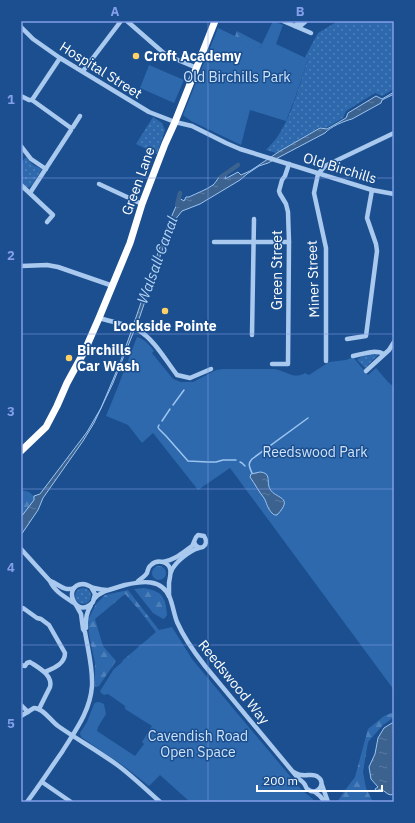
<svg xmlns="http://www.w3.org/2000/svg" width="415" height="823" viewBox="0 0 415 823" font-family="'IBM Plex Sans',sans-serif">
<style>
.grass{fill:url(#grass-dots)}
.forest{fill:url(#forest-firs)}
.park{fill:#2e69ad}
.water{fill:url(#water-ripples);stroke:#9cc4f0}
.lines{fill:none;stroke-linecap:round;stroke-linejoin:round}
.stream{stroke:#9cc4f0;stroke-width:1.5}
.canal{stroke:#3c6290;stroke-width:4.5}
.minor{stroke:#a9c9ee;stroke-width:4.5}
.highway{stroke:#fff;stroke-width:7}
.grid{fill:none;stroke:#839eea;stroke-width:1;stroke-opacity:0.55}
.poi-dot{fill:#ffd166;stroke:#1b4f8f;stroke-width:1.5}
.labels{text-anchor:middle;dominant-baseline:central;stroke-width:3;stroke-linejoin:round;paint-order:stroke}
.poi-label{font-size:14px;font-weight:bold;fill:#fff;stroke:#1b4f8f;text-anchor:start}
.street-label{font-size:14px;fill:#fff;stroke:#1b4f8f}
.park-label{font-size:14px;fill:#cfe3fa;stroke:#1b4f8f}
.water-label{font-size:15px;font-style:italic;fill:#b5d3f5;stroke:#1b4f8f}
.neatline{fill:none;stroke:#839eea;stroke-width:1.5}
.grid-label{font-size:13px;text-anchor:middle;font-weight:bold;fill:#839eea}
</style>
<defs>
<pattern id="grass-dots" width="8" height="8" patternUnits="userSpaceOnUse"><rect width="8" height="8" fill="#2e69ad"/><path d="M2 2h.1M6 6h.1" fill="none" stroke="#4d80b9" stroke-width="1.8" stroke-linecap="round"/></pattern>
<pattern id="forest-firs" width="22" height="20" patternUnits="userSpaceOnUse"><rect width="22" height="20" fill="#2e69ad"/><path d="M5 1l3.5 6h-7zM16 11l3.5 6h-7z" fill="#4d80b9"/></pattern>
<pattern id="water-ripples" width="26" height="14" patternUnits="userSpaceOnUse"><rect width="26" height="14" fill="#3c6290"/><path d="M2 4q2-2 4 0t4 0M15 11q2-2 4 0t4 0" fill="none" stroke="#597aa1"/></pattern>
</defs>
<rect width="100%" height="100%" fill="#1b4f8f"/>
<g class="grass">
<path d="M338,21H394V89L382,96L375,93L346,111L343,118L326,128L320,127L276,153L266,150C270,145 275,141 278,136C292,115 300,83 308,59L305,57L318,33Z"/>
<path d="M153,117L162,123L165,130L157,154L136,144Z"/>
<path d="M26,157L33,165L42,169L32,185L28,188L21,182V163Z"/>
<path d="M367,354H377L378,355L365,368L357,360L362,356Z"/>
<circle cx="83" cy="596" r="8"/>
</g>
<g class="forest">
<path d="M237,31L262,44L260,48L234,41L235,36Z"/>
<path d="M21,490L29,492L34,496V500L21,517Z"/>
<circle cx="159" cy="573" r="7"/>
<path d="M144,588C163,592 165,596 167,615L165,618L163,619L153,613L134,589Z"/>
<path d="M128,590L162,634L157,639L144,657L139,671V675L132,685L103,687L114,669L126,680L133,672L122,661L156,632L140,611L125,594L95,619L103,646L116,661L99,686L96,687L95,686V663L89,635L88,620L96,604L105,595Z"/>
<path d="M394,712V717L383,725L368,742L363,772L366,788L373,802H337L343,793L355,777L368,729L384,716Z"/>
</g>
<g class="park">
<path d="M273,21L283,25L276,44L308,59L295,98L286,121L250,110L241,145L191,121L183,115L218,28L260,48Z"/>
<path d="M149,65L184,80L174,103L140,88Z"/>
<path d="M137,337C145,339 149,345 154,351L152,353L173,379L181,382H193L216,370L223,369H275C286,371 294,380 305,373L309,375L329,362L346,360L353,357L368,375L376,368L388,382L394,387V690L230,468L198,490L153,433L142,443L128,425L106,416L117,389Z"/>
<path d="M172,627L192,659L247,725L301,789L316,802H190L160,775L149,786L125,767L81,737L80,733L87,722L94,704C97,701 100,702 104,704L106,714L98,727V728L97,731L135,756L144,744L142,742L152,726L125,709V706L108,694L104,695L101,693L100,691L114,669L157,632L159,630Z"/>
</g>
<g class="water">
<path d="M394,92V94L382,100L381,103L352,119C344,121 330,127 325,133L268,163L259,166L247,174L240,180L200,204L182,211L174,221L168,233L140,316L113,383L94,423L83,441L43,498L38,510L21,535V517L34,500V496L40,494L87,432L101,408L120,363L131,332L162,241L173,213L178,202L180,193L179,198L184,201L186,197H189C197,193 206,190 213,185C218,180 218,176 225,173L226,175L225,179L238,172L241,175L250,171L280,151L320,128L327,129L346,118L348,113L376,96L382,99Z"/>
<path d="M260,472C272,473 266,482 270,489C275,499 295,496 277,515C274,515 274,515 272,513C267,508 267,503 264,498C259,492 255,484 250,477L251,474Z"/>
<path d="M392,723H394V793L391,795L388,794L381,789L376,791L375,789L378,787L371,779L369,767L375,754L378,738L384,728Z"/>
</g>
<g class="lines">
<g class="stream">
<path d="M173,405L184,390"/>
<path d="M162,421L170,409"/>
<path d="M159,425L158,427L159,429L166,436L188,461L208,462H216L223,460H236"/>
<path d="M240,462L242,463L245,466"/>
<path d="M252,473C250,468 247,464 252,459L308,418"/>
</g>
<g class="canal">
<path d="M221,177L238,165"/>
<path d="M177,205L180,193"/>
</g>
<g class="minor">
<path d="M127,21L166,55L197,68"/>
<path d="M283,21L311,33"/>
<path d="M295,26L300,21"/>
<path d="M21,27L33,39L60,58L149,112L175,122L192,126L226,143L240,149L372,190L394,194"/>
<path d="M299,27L306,21"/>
<path d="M83,71L121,21"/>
<path d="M21,96L29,100H32L60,58"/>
<path d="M32,100L71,128"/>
<path d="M21,146L31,159L46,169"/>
<path d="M99,184L142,204"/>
<path d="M21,185L53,215L47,222"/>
<path d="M30,193L71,130V128L73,127L80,116"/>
<path d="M214,242H289"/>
<path d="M21,266L47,265L58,267L113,286"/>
<path d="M99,318C112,322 126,324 138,330C154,339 166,361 177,375L190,378L211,369"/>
<path d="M252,335L254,219"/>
<path d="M347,339L366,336L377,251L376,244L367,218L372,190"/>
<path d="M353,356C364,354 374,349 384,354"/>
<path d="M326,361V248L314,193L318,174L325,166L394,133"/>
<path d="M272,364H288L289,242L288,212L286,204L280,194L279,191L282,180L285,176L289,164"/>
<path d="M366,371L389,350L394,342"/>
<path d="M21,549L50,581C54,591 65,597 74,603"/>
<path d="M163,562C175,560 182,553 192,546C195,542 194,538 198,535L204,536C211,546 198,553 194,542"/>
<path d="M171,572C174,563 190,550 199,548"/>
<path d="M50,581C59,584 64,592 74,588"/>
<path d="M138,581C141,579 145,576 147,573C148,570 148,567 151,565C154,562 159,561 163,562C174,566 170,575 169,583C169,587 169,592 169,596"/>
<path d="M91,587L95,594L93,602C76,621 61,585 83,584C87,584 90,587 94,588C98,589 102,590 107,590"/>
<path d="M94,599C102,590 113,589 125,585C142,581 162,578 170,598C173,606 174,614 177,622C184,638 194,652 205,666L298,778C300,780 304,782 305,785C307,788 305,788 309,790C317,796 327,783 318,777C314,773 308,776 302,775C299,775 296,773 293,772"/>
<path d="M21,610L23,608L37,618L41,619L49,625L65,653C65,664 54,668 45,672"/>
<path d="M86,628C85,619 86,613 91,605"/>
<path d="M21,665L25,666L27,663L30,662C39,668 53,675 50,687L39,709"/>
<path d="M21,705L28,712"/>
<path d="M21,716L34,708C43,708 51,721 58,726C78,740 100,752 120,767C134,778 147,790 160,802"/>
<path d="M42,782L71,802"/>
<path d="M322,785L328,802"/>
<path d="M315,792L320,796L325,802"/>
<path d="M27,802C39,786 50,769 62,752C75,731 90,712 92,686C93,668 88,650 85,632L83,629L81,614L76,605"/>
</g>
<path class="highway" d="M21,451L46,427L57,406L67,383L85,350L99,318L130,243L142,204L165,144L175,122L215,21"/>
</g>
<path class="grid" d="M208,21V802M21,178H394M21,334H394M21,489H394M21,645H394"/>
<g class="poi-dot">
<circle cx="136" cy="56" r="4"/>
<circle cx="165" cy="311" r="4"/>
<circle cx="69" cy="358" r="4"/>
</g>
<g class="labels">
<g class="poi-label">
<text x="144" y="56">Croft Academy</text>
<text x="165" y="326" text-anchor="middle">Lockside Pointe</text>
<text x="77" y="350">Birchills<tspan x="77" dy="16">Car Wash</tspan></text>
</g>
<g class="street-label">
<text transform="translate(101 70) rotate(32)">Hospital Street</text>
<text transform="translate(340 168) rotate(17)">Old Birchills</text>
<text transform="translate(138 181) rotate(-70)">Green Lane</text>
<text transform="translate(277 270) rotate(-90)">Green Street</text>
<text transform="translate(313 279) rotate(-92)">Miner Street</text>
<text transform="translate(234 682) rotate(51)">Reedswood Way</text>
</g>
<g class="park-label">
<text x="237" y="77">Old Birchills Park</text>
<text x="315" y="452">Reedswood Park</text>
<text x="198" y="736">Cavendish Road<tspan x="198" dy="16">Open Space</tspan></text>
</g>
<g class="water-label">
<text transform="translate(157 260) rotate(-70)">Walsall Canal</text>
</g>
</g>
<rect width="415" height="823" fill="none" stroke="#1b4f8f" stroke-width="44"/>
<path d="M257 785v6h125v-6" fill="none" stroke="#ffffff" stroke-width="2"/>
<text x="263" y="785" font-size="12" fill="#ffffff" stroke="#1b4f8f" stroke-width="3" paint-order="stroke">200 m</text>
<rect x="22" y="22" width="371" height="779" class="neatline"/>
<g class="grid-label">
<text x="115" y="16">A</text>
<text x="300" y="16">B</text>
<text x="11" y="104">1</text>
<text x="11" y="260">2</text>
<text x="11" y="416">3</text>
<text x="11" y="572">4</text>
<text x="11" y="728">5</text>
</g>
</svg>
